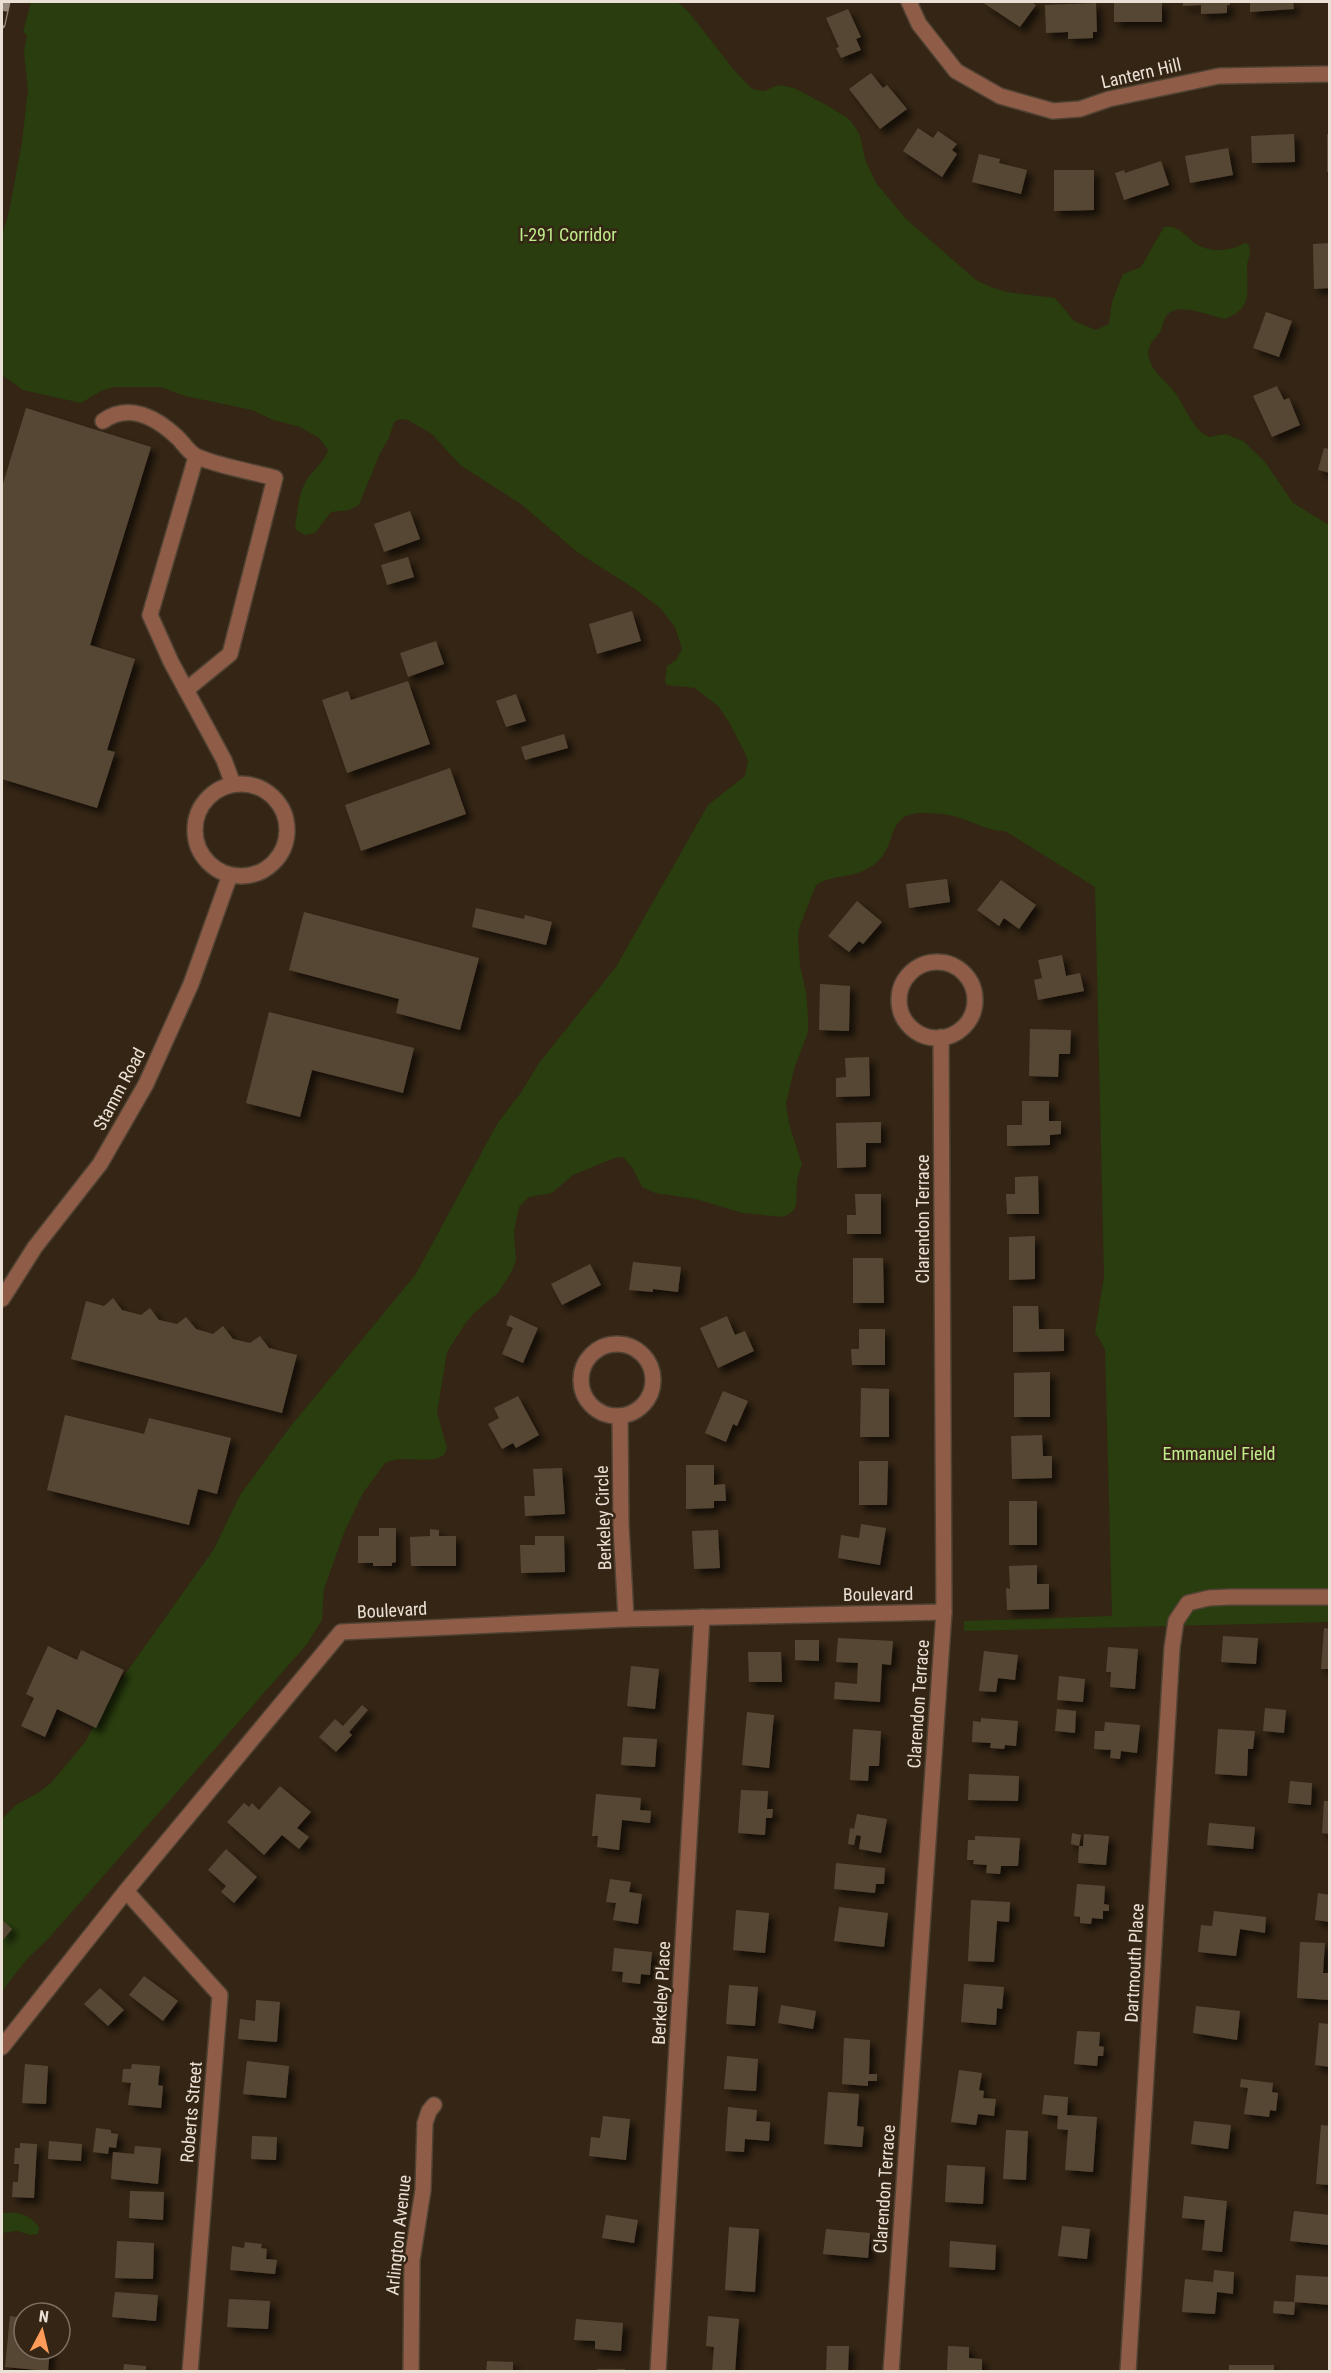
<svg xmlns="http://www.w3.org/2000/svg" width="1331" height="2373" viewBox="0 0 1331 2373" font-family="'Roboto Condensed',sans-serif">
<style>
.green{fill:#293d0e}
.building{fill:#574734;filter:url(#shadow)}
.lines{fill:none;stroke-linecap:round;stroke-linejoin:round}
.minor-casing{stroke:#514333;stroke-width:18}
.minor{stroke:#8f5c48;stroke-width:15}
.rail-casing{stroke:#96897b;stroke-width:7}
.rail{stroke:#342514;stroke-width:4.5;stroke-dasharray:14;stroke-linecap:butt}
.labels{text-anchor:middle;dominant-baseline:central;stroke-width:5;stroke-linejoin:round;paint-order:stroke}
.street-label{font-size:18px;fill:#eae0d5;stroke:#342514}
.park-label{font-size:18px;fill:#bfec8b;stroke:#342514}
</style>
<defs>
<filter id="shadow"><feDropShadow dx="5.5" dy="5.5" stdDeviation="3" flood-color="#0009"/></filter>
</defs>
<rect width="100%" height="100%" fill="#342514"/>
<g class="green">
<path d="M31,2H677L688,11L734,70L752,89L764,91L778,85L794,88L830,107L850,120L860,135L865,159L876,183L906,219L976,280L991,287L1007,292L1055,298L1074,321L1096,330L1109,324L1112,302L1123,274L1141,267L1164,227C1178,225 1184,234 1193,242C1207,253 1230,252 1244,243L1248,244C1253,254 1247,258 1247,267C1247,292 1253,308 1225,319C1210,316 1179,302 1167,315C1163,319 1163,327 1160,332C1158,336 1153,339 1151,343C1140,364 1166,380 1176,394C1186,408 1192,429 1209,437L1225,434L1243,441L1265,462L1293,503L1329,525V1622L964,1631V1621L1112,1616L1105,1349L1095,1332L1104,1277L1095,887L1005,831C990,832 974,822 960,818C949,814 935,813 923,813C885,813 898,845 876,863C856,880 834,873 816,885L799,928L798,937L800,966L806,992L808,1016V1032L794,1069L786,1104L789,1124L802,1164L797,1180L796,1205L793,1211L784,1217L742,1213L696,1199L655,1193L642,1187L632,1167L624,1158L617,1157L573,1175L552,1193L529,1197L519,1207L514,1232L516,1260L512,1271L498,1293L474,1313L465,1324L447,1352L437,1413L447,1448L444,1455C428,1466 405,1453 385,1463L363,1493L344,1533L324,1589L322,1620L307,1644L48,1939L27,1959L2,1991V1819L16,1805L38,1793L51,1783L86,1741L106,1701L214,1549L240,1495L290,1427L416,1274L497,1124L522,1091L539,1063L616,967L708,805L745,776L748,761L746,755L730,724L719,707L695,688L667,685L665,682L667,666L676,660L682,649L675,627L660,608L635,589L577,552L521,504L460,465L432,434L408,420L400,419L394,422L389,438L381,451L359,505L349,510L331,512L315,533L305,535L296,530L295,526C298,511 298,496 305,483C311,471 324,463 328,450L319,438L300,427L273,420L252,410L185,396L160,387H114L101,391L81,403L23,390L2,375V235L9,212L22,142L28,90L24,52L27,35L23,32Z"/>
<path d="M2,2213C17,2212 29,2213 39,2227L38,2234L31,2235L17,2231L2,2233Z"/>
</g>
<g class="building">
<path d="M982,2H1031L1036,5L1020,27Z"/>
<rect x="1114" y="2" width="48" height="20"/>
<path d="M1183,2H1230V5H1227V13L1201,14V5L1183,6Z"/>
<path d="M1250,2H1293L1294,9L1250,12Z"/>
<path d="M1096,3L1097,32H1093V38L1068,39V32L1046,33L1045,5Z"/>
<path d="M848,9L861,37L856,39L861,50L841,58L836,48L839,47L826,18Z"/>
<path d="M871,73L883,88L887,85L907,109L880,129L849,89Z"/>
<path d="M918,128L933,138L938,131L957,144L952,150L957,154L942,177L903,151Z"/>
<path d="M1294,134L1295,162L1252,163L1251,136Z"/>
<rect x="1327" y="134" width="3" height="38"/>
<path d="M1228,148L1233,175L1190,183L1185,156Z"/>
<path d="M979,154L1000,159L999,163L1027,170L1021,194L972,182Z"/>
<path d="M1161,161L1169,185L1124,200L1115,173L1124,170L1125,173Z"/>
<path d="M1054,170H1094V210L1054,211Z"/>
<path d="M1330,243V288L1314,289L1313,244Z"/>
<path d="M1266,312L1292,321L1279,357L1253,348Z"/>
<path d="M1277,386L1284,400L1289,398L1300,425L1272,437L1253,396Z"/>
<path d="M26,408L151,447L90,645L135,659L107,750L115,752L97,808L2,779V487Z"/>
<path d="M1324,448L1330,449V473L1318,470Z"/>
<path d="M410,511L420,539L384,552L374,524Z"/>
<path d="M408,557L414,577L387,585L381,565Z"/>
<path d="M632,611L641,641L597,654L589,624Z"/>
<path d="M436,641L444,664L408,677L400,653Z"/>
<path d="M408,681L430,744L347,773L322,700L348,691L351,700Z"/>
<path d="M516,694L526,721L506,727L496,701Z"/>
<path d="M564,734L568,748L525,760L521,747Z"/>
<path d="M450,768L466,814L361,851L345,805Z"/>
<path d="M947,879L950,902L909,908L906,884Z"/>
<path d="M1001,880L1036,905L1019,929L1004,918L999,926L977,910Z"/>
<path d="M857,901L882,922L863,944L859,941L849,952L828,936Z"/>
<path d="M476,908L524,919L525,915L552,922L546,945L472,927Z"/>
<path d="M304,912L479,958L460,1030L396,1013L399,999L289,970Z"/>
<path d="M1062,955L1066,976L1080,973L1084,991L1038,1000L1034,980L1042,978L1038,960Z"/>
<path d="M820,984L850,986L849,1031L819,1030Z"/>
<path d="M269,1012L414,1048L403,1093L312,1070L300,1117L246,1103Z"/>
<path d="M1030,1029L1071,1030L1070,1054H1059L1058,1077L1029,1076Z"/>
<path d="M869,1057L870,1096L836,1097V1078L846,1077L845,1058Z"/>
<path d="M1022,1101H1049V1121H1061V1134L1050,1135V1145L1007,1146V1125H1022Z"/>
<path d="M881,1122V1143H866V1167L837,1168L836,1123Z"/>
<path d="M1038,1176L1039,1214H1007L1006,1194H1015V1177Z"/>
<path d="M855,1194H881V1234H847V1215H856Z"/>
<path d="M1035,1236V1279L1009,1280V1237Z"/>
<path d="M853,1258H883L884,1303H853Z"/>
<path d="M633,1262L681,1267L678,1292L653,1289V1292L629,1290Z"/>
<path d="M590,1264L601,1285L562,1305L551,1284Z"/>
<path d="M113,1298L122,1310L141,1315L150,1308L159,1320L177,1324L186,1317L196,1329L213,1334L223,1326L233,1339L250,1343L260,1336L269,1348L297,1355L282,1413L71,1359L86,1301L104,1306Z"/>
<path d="M1013,1306H1038L1039,1329H1064V1351L1013,1352Z"/>
<path d="M510,1315L538,1328L523,1363L502,1354L513,1328L506,1325Z"/>
<path d="M727,1316L735,1335L745,1331L754,1351L718,1368L700,1328Z"/>
<path d="M859,1329H885V1365H852L851,1349H859Z"/>
<path d="M1050,1372V1417H1014V1373Z"/>
<path d="M861,1388L889,1389V1437H860Z"/>
<path d="M723,1391L748,1401L737,1426L733,1424L726,1442L705,1433Z"/>
<path d="M518,1396L539,1435L516,1448L513,1443L502,1449L488,1424L499,1418L494,1408Z"/>
<path d="M65,1415L144,1434L149,1418L231,1438L217,1494L198,1489L189,1525L47,1490Z"/>
<path d="M1042,1435L1043,1456H1052V1478L1012,1479L1011,1436Z"/>
<path d="M859,1461H888L887,1505H859Z"/>
<path d="M686,1465H714V1485L725,1484L726,1501H714V1508L686,1509Z"/>
<path d="M562,1468L565,1514L525,1516L524,1496H535L533,1469Z"/>
<rect x="1009" y="1501" width="28" height="44"/>
<path d="M861,1524L886,1528L880,1565L838,1558L841,1535L859,1538Z"/>
<path d="M379,1528H396V1562L392,1563V1566H373V1563H358V1536H379Z"/>
<path d="M430,1529L439,1530V1536H456V1566H411L410,1537L430,1536Z"/>
<path d="M718,1530L720,1568L694,1569L692,1531Z"/>
<path d="M535,1536H564L565,1572L521,1573L520,1545H535Z"/>
<path d="M1037,1565V1584H1049V1609L1007,1610L1006,1588L1010,1589L1009,1566Z"/>
<path d="M1324,1628L1330,1629V1669H1321Z"/>
<path d="M1223,1636L1258,1638L1256,1664L1221,1662Z"/>
<path d="M838,1638L893,1641L891,1665L882,1664L880,1702L834,1699L835,1682L857,1684L858,1663L836,1662Z"/>
<path d="M795,1640H819V1661L795,1660Z"/>
<path d="M48,1646L77,1660L81,1650L124,1670L96,1728L57,1709L45,1737L21,1726L34,1698L26,1694Z"/>
<path d="M1108,1647L1138,1649L1135,1689L1110,1687L1111,1672H1106Z"/>
<path d="M984,1651L1018,1655L1015,1680L998,1678L996,1692L979,1691Z"/>
<path d="M748,1652H781L782,1682H749Z"/>
<path d="M631,1666L659,1669L655,1709L627,1706Z"/>
<path d="M1059,1676L1085,1679L1083,1702L1057,1700Z"/>
<path d="M362,1705L368,1710L349,1732L352,1735L336,1752L319,1737L335,1719L343,1726Z"/>
<path d="M1265,1708L1286,1710L1284,1733L1263,1731Z"/>
<path d="M1057,1709L1076,1711L1075,1733L1055,1731Z"/>
<path d="M747,1712L774,1715L769,1768L742,1765Z"/>
<path d="M981,1718L1018,1721L1016,1746L1005,1745L1004,1749L990,1748L991,1743L972,1742L973,1721L981,1722Z"/>
<path d="M1105,1722L1140,1725L1137,1753L1121,1751L1120,1759L1110,1758L1111,1750L1094,1749L1095,1731H1104Z"/>
<path d="M853,1729L881,1731L879,1766H869L868,1781L850,1780Z"/>
<path d="M1218,1729L1255,1731L1253,1749H1248L1247,1776L1215,1774Z"/>
<path d="M623,1737L657,1739L655,1767L621,1765Z"/>
<path d="M969,1774L1019,1776L1018,1801L968,1800Z"/>
<path d="M1290,1781L1312,1783L1311,1805L1288,1803Z"/>
<path d="M280,1786L311,1812L297,1828L309,1837L299,1849L282,1835L264,1855L227,1822L244,1803L249,1807L252,1803L259,1810Z"/>
<path d="M741,1790L768,1791L767,1809H773L772,1818H766L765,1835L738,1833Z"/>
<path d="M596,1794L641,1798L640,1810L651,1811L650,1823L622,1820L619,1850L597,1847L598,1836H592Z"/>
<path d="M1324,1801H1330V1834L1322,1833Z"/>
<path d="M857,1814L887,1819L881,1853L859,1849L861,1836L856,1835L854,1845L848,1844L850,1828L854,1829Z"/>
<path d="M1209,1823L1255,1827L1253,1849L1207,1845Z"/>
<path d="M1072,1833L1081,1835L1079,1846L1071,1844Z"/>
<path d="M1084,1834L1109,1836L1106,1865L1078,1863L1079,1846H1083Z"/>
<path d="M975,1836L1020,1838L1018,1866H1001L1000,1874L986,1873L987,1865L973,1864L974,1860H967L968,1840H975Z"/>
<path d="M226,1849L257,1877L234,1903L221,1892L226,1886L208,1870Z"/>
<path d="M836,1863L885,1868L884,1884H876L875,1893L834,1889Z"/>
<path d="M610,1879L631,1882L629,1892L642,1894L638,1924L613,1920L616,1903L606,1902Z"/>
<path d="M1077,1884L1105,1886L1104,1904L1109,1905V1911H1103V1919L1092,1918L1091,1924L1080,1923V1917L1074,1916Z"/>
<path d="M1318,1893L1330,1895V1922L1315,1920Z"/>
<path d="M971,1900L1010,1902L1009,1922L997,1921L994,1962L968,1961Z"/>
<path d="M839,1907L888,1913L884,1947L834,1941Z"/>
<path d="M736,1910L769,1913L765,1953L733,1950Z"/>
<path d="M1214,1911L1266,1917L1265,1933L1240,1929L1236,1956L1198,1952L1201,1925L1212,1926Z"/>
<path d="M2,1920L12,1929L2,1941Z"/>
<path d="M1300,1942L1325,1943L1323,1973H1330V2000L1297,1998Z"/>
<path d="M614,1948L652,1952L650,1975L641,1974L640,1984L622,1982L623,1972L612,1971Z"/>
<path d="M144,1976L178,2001L163,2021L129,1995Z"/>
<path d="M964,1984L1004,1987L1002,2009L997,2008L996,2025L961,2022Z"/>
<path d="M729,1985L758,1987L755,2026L726,2024Z"/>
<path d="M100,1988L124,2010L108,2026L84,2004Z"/>
<path d="M256,2000L280,2002L277,2042L238,2039L240,2019L255,2021Z"/>
<path d="M781,2005L816,2011L813,2029L778,2023Z"/>
<path d="M1196,2006L1240,2011L1237,2040L1193,2033Z"/>
<path d="M1319,2023L1330,2024V2067L1315,2065Z"/>
<path d="M1077,2031L1100,2032L1099,2046L1104,2047L1103,2056H1098L1097,2066L1074,2064Z"/>
<path d="M844,2038L870,2040L869,2074H877V2081H868V2086L842,2084Z"/>
<path d="M727,2056L758,2059L756,2091L724,2089Z"/>
<path d="M247,2061L289,2066L286,2098L243,2094Z"/>
<path d="M25,2064L48,2066L46,2104L22,2103Z"/>
<path d="M132,2064L160,2066L158,2085L163,2086L161,2108L128,2105L131,2083L122,2082L123,2069H131Z"/>
<path d="M959,2070L982,2073L979,2090L984,2091L983,2098L996,2099L994,2116L978,2114L976,2125L951,2122Z"/>
<path d="M1241,2079L1273,2083L1272,2092L1278,2093L1276,2111L1270,2110L1269,2117L1244,2114L1248,2088L1240,2087Z"/>
<path d="M828,2092L859,2094L857,2126L864,2127L862,2147L824,2144Z"/>
<path d="M1044,2095L1068,2097L1067,2115L1097,2117L1093,2172L1065,2170L1068,2130L1057,2129L1058,2116L1042,2114Z"/>
<path d="M728,2107L757,2110L756,2121L770,2122L769,2141L745,2139L744,2152L725,2151Z"/>
<path d="M603,2116L630,2119L626,2160L589,2156L591,2137L600,2138Z"/>
<path d="M1194,2121L1231,2125L1228,2149L1191,2144Z"/>
<path d="M1321,2125L1330,2126V2185L1316,2184Z"/>
<path d="M96,2128L111,2130V2133L118,2134L116,2148L109,2147L108,2154L93,2152Z"/>
<path d="M1006,2130L1028,2131L1026,2180L1003,2179Z"/>
<path d="M252,2136L277,2137L276,2160L251,2159Z"/>
<path d="M49,2141L82,2144L81,2161L48,2159Z"/>
<path d="M20,2143L37,2144L34,2198L12,2197L13,2182H18L19,2164H14L15,2148H20Z"/>
<path d="M135,2146L161,2148L158,2184L111,2179L113,2152L134,2154Z"/>
<path d="M947,2165L985,2167L983,2204L945,2202Z"/>
<path d="M130,2191L164,2192L163,2220L129,2218Z"/>
<path d="M1184,2196L1227,2201L1222,2252L1202,2250L1205,2220L1182,2218Z"/>
<path d="M1294,2211L1330,2215L1329,2245L1290,2241Z"/>
<path d="M606,2215L638,2220L634,2243L602,2238Z"/>
<path d="M1062,2226L1090,2229L1087,2259L1058,2256Z"/>
<path d="M729,2227L759,2229L755,2292L725,2290Z"/>
<path d="M826,2229L870,2233L868,2258L823,2254Z"/>
<path d="M117,2241L154,2243L153,2279L115,2278Z"/>
<path d="M950,2241L996,2245L995,2270L949,2267Z"/>
<path d="M245,2242L262,2244L261,2248L267,2249L266,2259L277,2260L275,2274L230,2270L232,2246L244,2248Z"/>
<path d="M1214,2270L1234,2272L1233,2294L1217,2292L1215,2314L1182,2312L1185,2279L1213,2282Z"/>
<path d="M1296,2275L1330,2277V2305L1295,2302L1294,2315L1273,2313L1274,2301L1294,2302Z"/>
<path d="M115,2292L158,2295L156,2321L112,2317Z"/>
<path d="M229,2299L270,2301L268,2329L227,2327Z"/>
<path d="M10,2316L24,2318V2349H50L48,2371L5,2367Z"/>
<path d="M708,2316L739,2319L735,2372H712L714,2347L706,2346Z"/>
<path d="M576,2319L623,2323L621,2351L595,2349V2341L574,2340Z"/>
<path d="M827,2346H849L848,2372H826Z"/>
<path d="M948,2346L969,2347V2358L982,2359V2372H947Z"/>
<path d="M487,2361L513,2362V2372H486Z"/>
<path d="M124,2364L146,2366V2372H123Z"/>
<rect x="1229" y="2365" width="45" height="7"/>
<rect x="597" y="2369" width="28" height="3"/>
</g>
<g class="lines">
<defs>
<g id="minor">
<path d="M909,2L919,24L956,71L1000,96L1053,111L1080,109L1109,99L1219,76L1330,74"/>
<path d="M103,421C129,402 157,418 178,438C184,444 190,454 198,457C222,467 250,471 275,478L230,654L186,690"/>
<path d="M196,457L150,615L171,662L224,760L233,784"/>
<circle cx="241" cy="830" r="46"/>
<circle cx="937" cy="1000" r="38"/>
<path d="M2,1299L35,1247L100,1164L146,1084L191,984L230,875"/>
<circle cx="617" cy="1380" r="36"/>
<path d="M620,1416L621,1525L626,1619"/>
<path d="M126,1891L220,1995L190,2372"/>
<path d="M2,2047L126,1891L341,1632L626,1619L944,1612"/>
<path d="M411,2372L412,2260L423,2190L425,2123L429,2111L434,2105"/>
<path d="M658,2372L702,1617"/>
<path d="M891,2372L944,1612L941,1037"/>
<path d="M1128,2372L1172,1648L1176,1621L1188,1603L1209,1598L1230,1597H1330"/>
</g>
</defs>
<use href="#minor" class="minor-casing"/>
<use href="#minor" class="minor"/>
<defs>
<path id="rail" d="M2,25L7,2"/>
</defs>
<use href="#rail" class="rail-casing"/>
<use href="#rail" class="rail"/>
</g>
<g class="labels">
<g class="street-label">
<text transform="translate(1141 73) rotate(-13)">Lantern Hill</text>
<text transform="translate(119 1089) rotate(-62)">Stamm Road</text>
<text transform="translate(922 1219) rotate(-90)">Clarendon Terrace</text>
<text transform="translate(603 1518) rotate(-92)">Berkeley Circle</text>
<text transform="translate(878 1594) rotate(-1)">Boulevard</text>
<text transform="translate(392 1610) rotate(-3)">Boulevard</text>
<text transform="translate(918 1704) rotate(-86)">Clarendon Terrace</text>
<text transform="translate(1134 1963) rotate(-87)">Dartmouth Place</text>
<text transform="translate(661 1993) rotate(-87)">Berkeley Place</text>
<text transform="translate(191 2112) rotate(-85)">Roberts Street</text>
<text transform="translate(884 2189) rotate(-86)">Clarendon Terrace</text>
<text transform="translate(398 2235) rotate(-84)">Arlington Avenue</text>
</g>
<g class="park-label">
<text x="568" y="234">I-291 Corridor</text>
<text x="1219" y="1453">Emmanuel Field</text>
</g>
</g>
<rect width="1331" height="2373" fill="none" stroke="#eae0d5" stroke-width="6"/>
<g transform="translate(42 2331) rotate(7)"><circle r="28" fill="#342514" stroke="#7d7061" stroke-width="1.5"/>
<path d="M0-4.5L10 22L0 15L-10 22Z" fill="#ff9b59"/>
<text y="-9" font-size="16" font-weight="bold" text-anchor="middle" fill="#eae0d5">N</text>
</g>
</svg>
